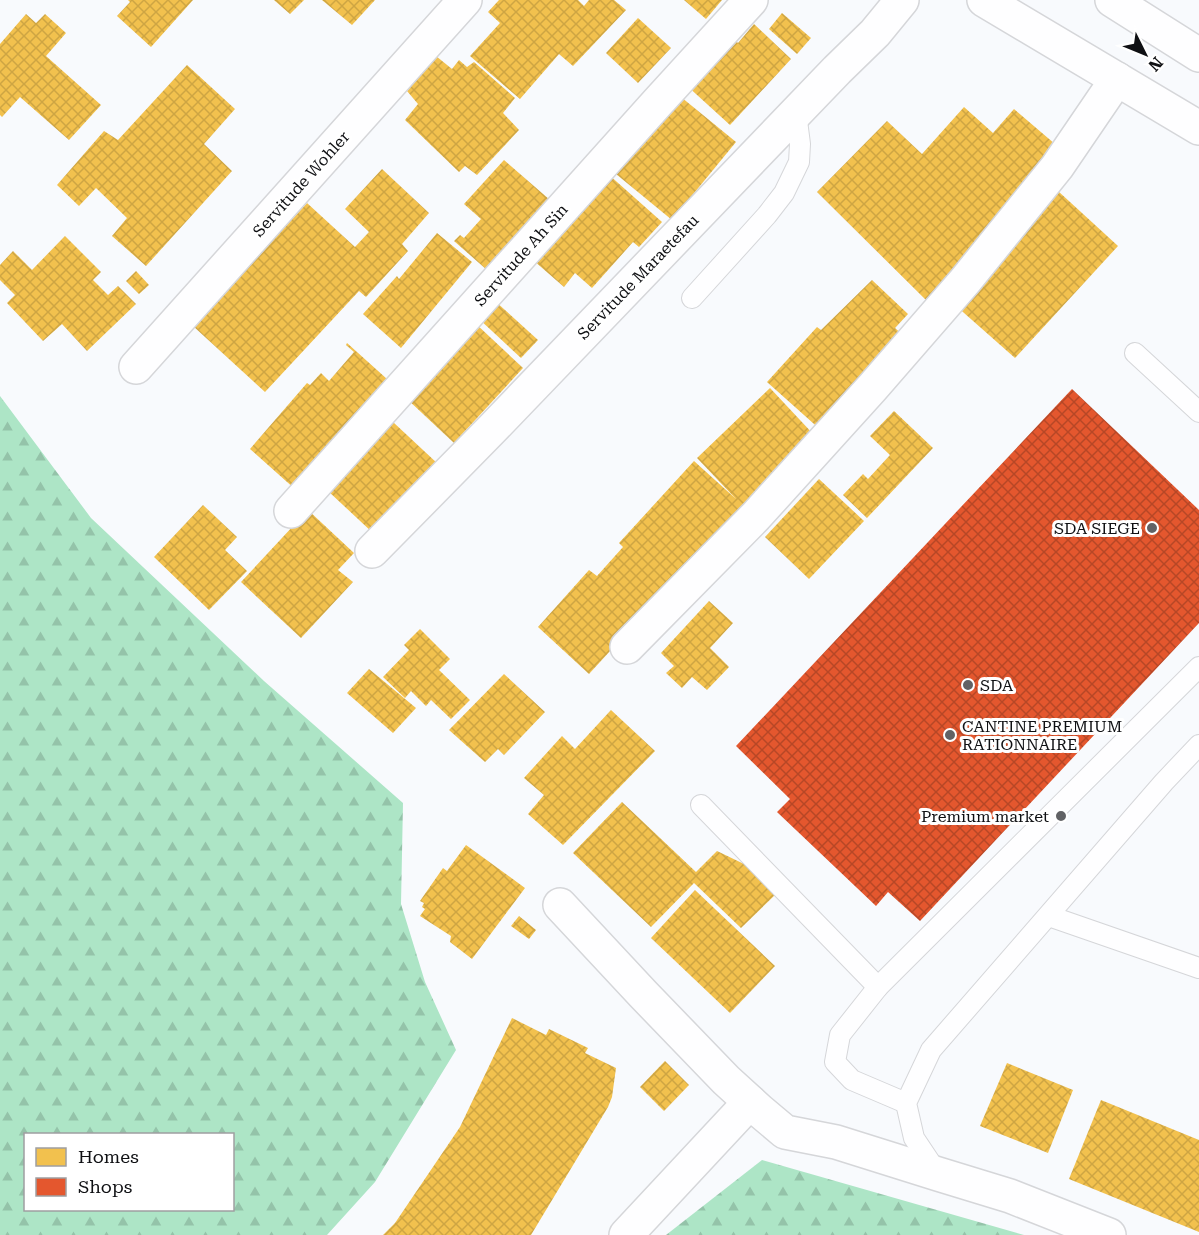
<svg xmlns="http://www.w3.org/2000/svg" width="1199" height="1235" viewBox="0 0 1199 1235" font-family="'Roboto Serif',serif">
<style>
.forest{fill:url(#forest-firs);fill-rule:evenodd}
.homes{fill:url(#homes-cross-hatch)}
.shops{fill:url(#shops-cross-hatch)}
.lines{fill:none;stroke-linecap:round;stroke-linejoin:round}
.service-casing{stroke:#d5d6d9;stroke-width:22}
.minor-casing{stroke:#d5d6d9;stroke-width:36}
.primary-casing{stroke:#d5d6d9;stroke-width:36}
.service{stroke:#fefeff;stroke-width:20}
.minor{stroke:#fefeff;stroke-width:33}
.primary{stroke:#fefeff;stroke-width:33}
.poi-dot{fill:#616265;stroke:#fff;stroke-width:2}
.labels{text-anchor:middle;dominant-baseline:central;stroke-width:6;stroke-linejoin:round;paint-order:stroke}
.street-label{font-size:16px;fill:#0f1013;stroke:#fff}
.poi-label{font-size:16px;fill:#0f1013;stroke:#fff;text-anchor:end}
</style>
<defs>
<pattern id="forest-firs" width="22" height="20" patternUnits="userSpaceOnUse" patternTransform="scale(1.5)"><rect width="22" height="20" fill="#ade5c6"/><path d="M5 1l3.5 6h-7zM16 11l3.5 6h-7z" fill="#94c3a9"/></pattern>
<pattern id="homes-cross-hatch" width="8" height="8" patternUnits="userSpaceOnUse" patternTransform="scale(1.5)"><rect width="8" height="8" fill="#f2c14e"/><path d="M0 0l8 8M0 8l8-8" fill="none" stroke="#cea543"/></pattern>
<pattern id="shops-cross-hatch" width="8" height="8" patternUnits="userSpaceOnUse" patternTransform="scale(1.5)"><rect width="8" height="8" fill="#e4572e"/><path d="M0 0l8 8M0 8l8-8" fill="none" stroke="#b74726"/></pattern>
</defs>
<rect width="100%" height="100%" fill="#f8fafd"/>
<g class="forest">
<path d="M0,396L91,518L264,681L403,803L401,904L425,982L456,1050L375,1182L327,1235H0ZM232,1134V1210H26V1134Z"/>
<path d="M762,1160L1024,1235H666Z"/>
</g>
<g class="homes">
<path d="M128,0H193L151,47L117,16L130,2Z"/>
<path d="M274,0H304L290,14Z"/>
<path d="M322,0H375L352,25Z"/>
<path d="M499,0H578L584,6L589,0H614L626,10L573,66L559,54L520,99L470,56L500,23L488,12Z"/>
<path d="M684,0H722L706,19Z"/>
<path d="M782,13L811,38L797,54L769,29Z"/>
<path d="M26,14L36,23L45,14L66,33L46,56L101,105L69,140L20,97L2,117L0,115V44Z"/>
<path d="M638,18L671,48L638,83L606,53Z"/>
<path d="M754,24L791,59L730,125L685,84L732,37L738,43Z"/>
<path d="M436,56L452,69L459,60L467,67L474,62L515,98L503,113L519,130L477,175L465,166L459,172L405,120L418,104L407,91Z"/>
<path d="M187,65L235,109L204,144L232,171L146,266L112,236L127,218L96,188L79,206L57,185L104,131L118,140Z"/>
<path d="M681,97L736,142L672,220L616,174Z"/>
<path d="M964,107L993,133L1014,109L1062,150L931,305L817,192L887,121L922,154Z"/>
<path d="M504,160L550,200L487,270L454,241L460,235L464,238L481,219L464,204Z"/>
<path d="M382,169L429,213L402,244L408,251L366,297L359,291L265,392L193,326L307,203L355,247L369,232L345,209Z"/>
<path d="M608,174L662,222L639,247L633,242L592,288L575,273L564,287L533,260Z"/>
<path d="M1058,191L1118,246L1015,358L955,305Z"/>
<path d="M437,233L472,262L401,348L363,314L397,276L399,279Z"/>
<path d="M65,236L101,272L93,280L108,295L118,286L136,304L87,351L62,324L43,341L7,303L15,295L0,280V265L13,251L32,270Z"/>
<path d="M136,271L149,285L139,294L126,281Z"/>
<path d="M872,280L908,314L895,328L907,339L823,432L767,382L817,327L821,330Z"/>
<path d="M495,301L538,340L521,358L478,318Z"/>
<path d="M475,323L523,368L454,443L406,398Z"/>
<path d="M347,343L387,379L349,420L355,425L296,490L250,449L307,383L310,385L321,373L329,381L354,352L346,345Z"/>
<path d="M770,388L815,436L743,506L589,674L538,627L589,570L597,576L623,547L619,543L694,461L736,499L697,458Z"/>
<path d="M894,411L933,448L867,518L843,495L863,474L868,479L890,455L870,436Z"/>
<path d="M393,422L438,464L373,533L328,491Z"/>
<path d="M819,479L864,521L809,579L765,537Z"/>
<path d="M203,505L237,537L225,550L247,571L209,610L154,557Z"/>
<path d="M308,510L354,553L338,570L353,582L301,638L241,582Z"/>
<path d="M709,601L733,623L710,648L729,667L707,690L692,677L682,688L666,673L674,666L661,653Z"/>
<path d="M420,629L450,659L439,670L470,700L451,719L431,700L426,706L411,691L405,698L383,677L409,650L404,645Z"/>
<path d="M369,669L416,708L393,733L347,693Z"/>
<path d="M504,674L545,712L504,755L498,749L485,762L449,730Z"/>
<path d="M611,710L655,751L563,845L528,814L544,795L524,778L562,736L575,749Z"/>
<path d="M622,802L696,872L717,851L744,864L775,895L741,928L694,883L651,927L573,853Z"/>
<path d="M466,845L525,888L472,959L450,942L451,936L420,916L425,909L422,907L424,903L420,901L443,868L447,871Z"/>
<path d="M695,890L775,966L730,1013L651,938Z"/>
<path d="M519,916L536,930L529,939L511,926Z"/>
<path d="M512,1018L546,1035L549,1029L588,1048L585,1053L616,1068L612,1097L608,1107L531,1235H383L395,1223L460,1127Z"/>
<path d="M665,1061L689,1085L664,1111L640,1087Z"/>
<path d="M1007,1063L1073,1090L1048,1153L980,1126Z"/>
<path d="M1101,1100L1199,1140V1232L1069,1179Z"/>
</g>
<path class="shops" d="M1072,389L1199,510V623L920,921L888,892L876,906L777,812L790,799L736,746Z"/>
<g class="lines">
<defs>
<g id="service">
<path d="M692,298L767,215L784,193L799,162L800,144L796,113"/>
<path d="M1135,353L1199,412"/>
<path d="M701,805L878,987"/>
<path d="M1049,916L1199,968"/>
<path d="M906,1103L852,1080L835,1062L840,1035L878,987L1199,667"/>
<path d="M938,1174L914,1138L906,1103L931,1050L1164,782L1199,745"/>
</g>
<g id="minor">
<path d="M136,367L465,0"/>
<path d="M291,511L657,103L751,0"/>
<path d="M372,551L492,429L837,70L875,33L902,0"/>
<path d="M627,647L756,516L872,388L965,281L1057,167L1117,79"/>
<path d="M560,905L643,994L726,1080L760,1111L785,1132L836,1142L938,1174L1010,1196L1109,1235"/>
<path d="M626,1235L750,1102"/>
</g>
<g id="primary">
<path d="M984,0L1199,128"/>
<path d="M1112,0L1199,55"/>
</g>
</defs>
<use href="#service" class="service-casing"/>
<use href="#minor" class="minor-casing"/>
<use href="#primary" class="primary-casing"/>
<use href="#service" class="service"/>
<use href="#minor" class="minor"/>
<use href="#primary" class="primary"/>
</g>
<g class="poi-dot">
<circle cx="1152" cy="528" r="6"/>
<circle cx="968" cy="685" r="6"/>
<circle cx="950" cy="735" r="6"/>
<circle cx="1061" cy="816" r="6"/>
</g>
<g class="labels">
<g class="street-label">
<text transform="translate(301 184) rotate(-48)">Servitude Wohler</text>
<text transform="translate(521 255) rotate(-48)">Servitude Ah Sin</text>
<text transform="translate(638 277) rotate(-46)">Servitude Maraetefau</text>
</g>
<g class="poi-label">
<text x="1140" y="528">SDA SIEGE</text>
<text x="980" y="685" text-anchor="start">SDA</text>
<text x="962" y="726" text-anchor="start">CANTINE PREMIUM<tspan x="962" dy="18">RATIONNAIRE</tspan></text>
<text x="1049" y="816">Premium market</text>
</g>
</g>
<rect x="24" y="1133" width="210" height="78" fill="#ffffff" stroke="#9f9fa1" stroke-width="1.5"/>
<rect x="36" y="1148" width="30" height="18" fill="#f2c14e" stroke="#9f9fa1" stroke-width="1.5"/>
<text x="78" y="1163" font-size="18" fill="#0f1013">Homes</text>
<rect x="36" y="1178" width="30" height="18" fill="#e4572e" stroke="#9f9fa1" stroke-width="1.5"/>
<text x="78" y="1193" font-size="18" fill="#0f1013">Shops</text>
<g transform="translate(1145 54) rotate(133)" stroke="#ffffff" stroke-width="4.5" paint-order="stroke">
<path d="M0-4.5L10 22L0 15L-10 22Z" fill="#0f1013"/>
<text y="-9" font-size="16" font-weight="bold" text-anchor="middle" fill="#0f1013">N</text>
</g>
</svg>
